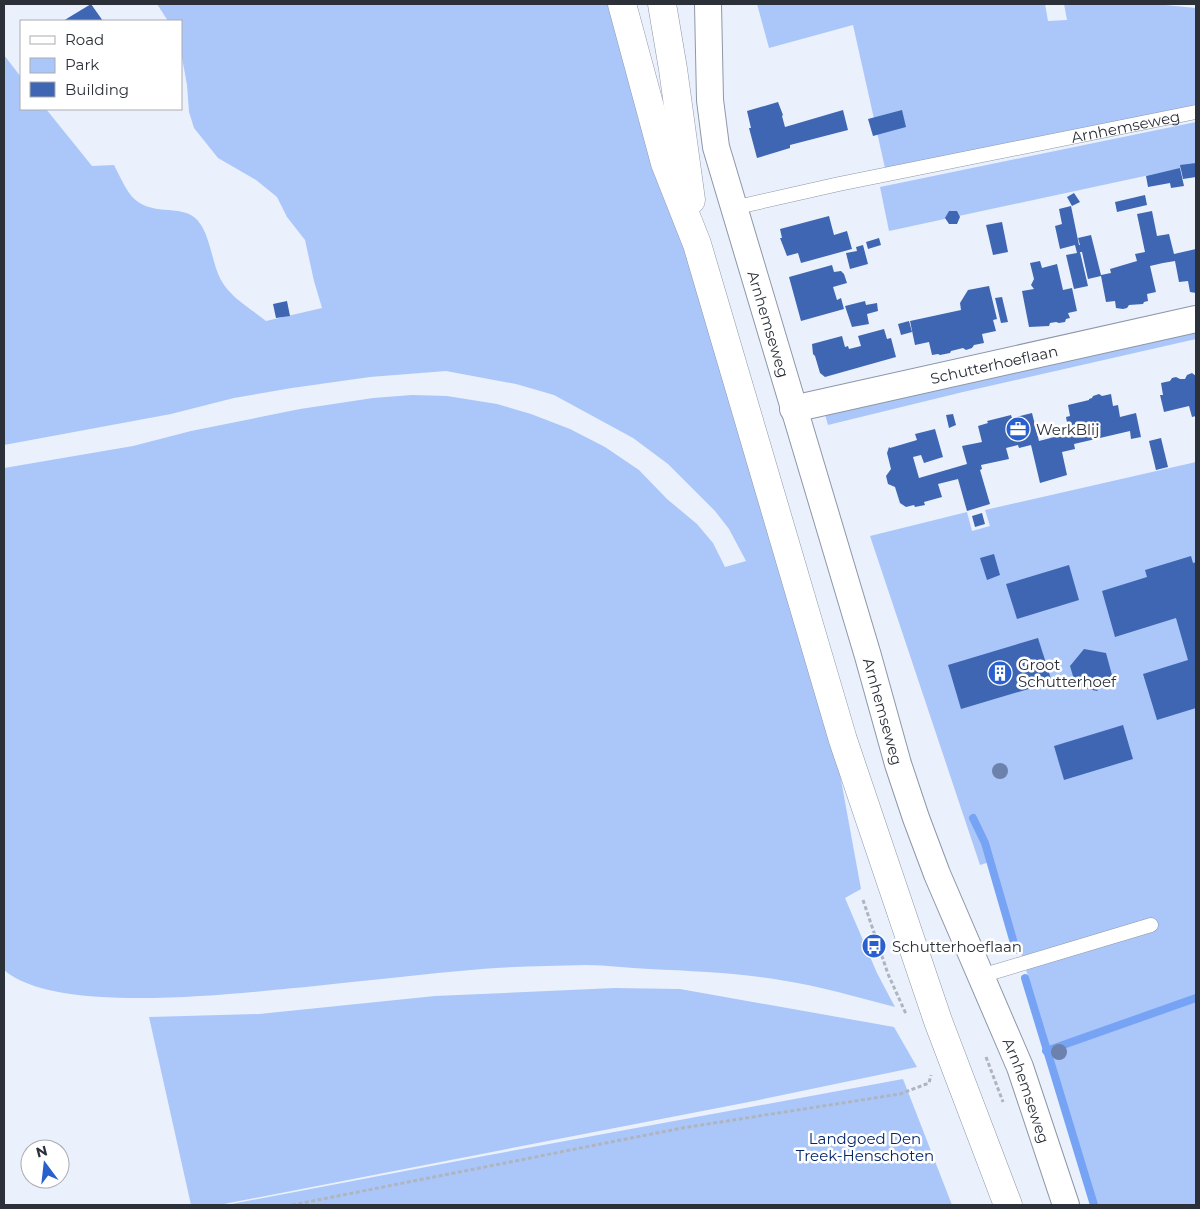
<svg xmlns="http://www.w3.org/2000/svg" width="1200" height="1209" viewBox="0 0 1200 1209" font-family="Montserrat,sans-serif">
<style>
.green{fill:#abc7f9}
.lines{fill:none;stroke-linecap:round;stroke-linejoin:round}
.stream{stroke:#77a3f5;stroke-width:8}
.building{fill:#3e66b2}
.lane-casing{stroke:#8d97a9;stroke-width:15}
.street-casing{stroke:#8d97a9;stroke-width:28}
.primary-casing{stroke:#8d97a9;stroke-width:29}
.path{stroke:#afb5bf;stroke-width:3;stroke-dasharray:4 2.5;stroke-linecap:butt}
.lane{stroke:#fff;stroke-width:14}
.street{stroke:#fff;stroke-width:26}
.primary{stroke:#fff;stroke-width:28}
.tree{fill:#6c81ac}
.labels{text-anchor:middle;dominant-baseline:central;stroke-width:5;stroke-linejoin:round;paint-order:stroke}
.street-label{font-size:15px;fill:#2c3038;stroke:#fff}
.poi-label{font-size:15px;fill:#2c3038;stroke:#fff;text-anchor:start}
.park-label{font-size:15px;fill:#04266b;stroke:#fff}
</style>
<rect width="100%" height="100%" fill="#eaf1fc"/>
<g class="green">
<path d="M157,4H614L839,769L861,889L845,898L877,973L895,1007C857,997 819,986 780,980C737,973 693,971 649,969C628,968 607,965 586,965C551,966 516,966 482,969C423,974 364,981 306,987C237,993 57,1016 4,970V468L133,446L191,431L300,409L373,398L412,395L447,396L497,404L531,414L570,429L605,447L639,470L667,499L697,524L713,543L725,567L746,561L729,529L715,511L668,464L633,438L554,395L516,384L446,371L370,377L292,388L234,398L171,414L4,445V55L21,77V109H46L92,166L114,165C129,194 132,208 168,210C177,211 186,211 194,217C210,229 211,262 221,280C231,298 250,308 266,321L322,308L314,281L305,240L287,217L277,197L256,180L218,158L194,128L189,112L187,85L181,52V21H168Z"/>
<path d="M757,4H1045L1048,21L1067,20L1064,4H1155L1196,8V106L885,168L853,25L769,48Z"/>
<path d="M1196,122V165L889,231L880,187Z"/>
<path d="M1196,307V339L963,392L828,425L818,390Z"/>
<path d="M1196,462V1205H1092L1052,1075L1057,1072L993,861L980,865L870,536L967,512L972,531L990,526L985,510Z"/>
<path d="M615,988L680,989L894,1027L917,1067L754,1101L219,1205H191L149,1017L259,1014L435,996Z"/>
<path d="M903,1079L952,1205H226L484,1156Z"/>
</g>
<g class="lines">
<g class="stream">
<path d="M973,818L985,843L1016,950"/>
<path d="M1025,978L1094,1205"/>
<path d="M1046,1051L1196,998"/>
</g>
</g>
<g class="building">
<path d="M91,4L103,21H63Z"/>
<path d="M778,102L783,115L782,116L785,127L843,110L848,130L790,145V148L757,158L749,128H751L747,111Z"/>
<path d="M902,110L906,127L873,136L868,119Z"/>
<path d="M1196,163V177L1183,179L1180,165Z"/>
<path d="M1180,168L1184,186L1171,188L1170,183L1148,187L1146,176Z"/>
<path d="M1074,193L1080,202L1072,206L1067,197Z"/>
<path d="M1145,195L1147,205L1117,212L1115,202Z"/>
<path d="M1071,206L1079,245H1080L1078,238L1091,235L1101,275L1111,273L1110,269L1137,261L1135,254L1145,252L1137,214L1152,211L1157,236L1169,234L1174,254L1196,249V293L1190,292L1188,281L1179,282L1175,261L1163,263L1150,266L1156,292L1147,294L1148,301L1144,302L1143,304L1129,305L1127,308L1123,309L1116,308L1115,301L1106,302L1101,276L1088,279L1082,252H1080L1088,286L1074,289L1066,255L1077,253L1075,245L1060,249L1055,226L1062,224L1059,209Z"/>
<path d="M949,211H957L960,217L957,224H949L945,218Z"/>
<path d="M829,216L834,235L847,231L852,249L801,263L798,253L787,256L780,238H782L780,229Z"/>
<path d="M1002,222L1008,252L993,255L986,225Z"/>
<path d="M879,238L881,245L868,249L866,242Z"/>
<path d="M863,245L868,264L850,269L846,253L857,251L856,247Z"/>
<path d="M1040,261L1042,268L1057,264L1063,290L1072,288L1077,311L1068,313L1070,318L1066,319L1065,322L1059,323L1056,322L1050,323L1049,326L1029,327L1022,291L1034,289L1031,285L1034,279L1030,263Z"/>
<path d="M832,265L834,272L841,271L844,274L847,283L833,287L837,300L841,298L844,309L801,321L789,277Z"/>
<path d="M989,286L997,319L993,320L996,331L982,334L984,343L974,345L972,348L966,350L963,348L951,351L950,353L940,355L938,354L932,355L929,342L915,345L910,321L961,310L960,303L968,290Z"/>
<path d="M1002,297L1008,322L1001,323L995,298Z"/>
<path d="M287,301L290,316L276,318L273,304Z"/>
<path d="M865,301L866,305L877,303L878,311L867,314L869,324L852,327L845,306Z"/>
<path d="M909,321L912,332L901,335L898,324Z"/>
<path d="M884,329L887,339L891,338L896,357L825,377L820,373L815,356L813,354L812,344L842,336L845,347L848,346L849,349L861,346L858,336Z"/>
<path d="M1192,373L1196,376V416L1192,417L1189,406L1164,412L1160,395H1163L1161,383L1170,381L1172,378L1176,377L1180,379H1185L1187,375Z"/>
<path d="M1099,394L1102,396L1111,394L1113,406L1118,405L1120,417L1136,413L1141,437L1131,439L1130,431L1074,444L1075,449L1062,452L1067,475L1040,483L1031,445L1019,448L1018,445L1006,448L1009,459L981,465L982,469L980,470L990,504L967,511L958,479L938,484L942,497L924,502L925,505L915,507L914,505L906,507L900,503L895,487L888,484L886,476L891,469L887,453L889,447L890,448L917,440L915,434L935,429L943,457L924,463L921,455L913,457L919,478L967,464L962,446L982,442L978,426L988,423L987,421L1011,415L1012,418L1032,413L1039,441L1058,436L1069,433L1066,417L1070,416L1068,405L1089,400V399L1092,398L1093,396Z"/>
<path d="M953,414L956,425L949,428L946,415Z"/>
<path d="M1161,438L1168,467L1156,470L1149,441Z"/>
<path d="M982,513L985,524L975,527L972,516Z"/>
<path d="M994,554L1000,575L987,580L980,558Z"/>
<path d="M1191,556L1193,563L1196,562V708L1157,720L1143,674L1188,660L1176,618L1115,637L1102,591L1147,577L1145,570Z"/>
<path d="M1069,565L1079,600L1017,619L1006,584Z"/>
<path d="M1038,638L1052,682L961,709L948,665Z"/>
<path d="M1084,649L1106,653L1112,675L1097,691L1076,686L1070,666Z"/>
<path d="M1123,725L1133,759L1064,780L1054,746Z"/>
</g>
<g class="lines">
<defs>
<g id="lane">
<path id="s1" d="M733,208L839,184L1196,112"/>
<path d="M981,976L1151,925"/>
</g>
<g id="street">
<path id="s2" d="M708,4L710,100L716,147L868,656L898,764L916,818L937,874L1020,1067L1066,1205"/>
<path id="s3" d="M793,409L1196,319"/>
</g>
<g id="primary">
<path d="M622,4L665,163L697,244L843,740L938,1021L1008,1205"/>
<path d="M662,4L673,69L691,200"/>
</g>
</defs>
<use href="#lane" class="lane-casing"/>
<use href="#street" class="street-casing"/>
<use href="#primary" class="primary-casing"/>
<g class="path">
<path d="M863,900L888,974L906,1014"/>
<path d="M986,1057L1003,1102"/>
<path d="M292,1205L682,1128L900,1094L929,1083L931,1075"/>
</g>
<use href="#lane" class="lane"/>
<use href="#street" class="street"/>
<use href="#primary" class="primary"/>
</g>
<g class="tree">
<circle cx="1000" cy="771" r="8"/>
<circle cx="1059" cy="1052" r="8"/>
</g>
<defs>
<symbol id="office-disc" viewBox="-11 -11 22 22"><circle r="9.5" fill="#2960ce" stroke="#fff"/><path d="M-6-3h4V-5.5h4V-3h4V5H-6ZM-1-4.5V-3h2v-1.5ZM-6 0V1H6V0Z" fill="#fff"/></symbol>
<symbol id="building-disc" viewBox="-11 -11 22 22"><circle r="9.5" fill="#2960ce" stroke="#fff"/><path d="M-4-6H4V6H1V3H-1V6H-4ZM-2.5-4.3h1.7v1.8h-1.7ZM.8-4.3h1.7v1.8H.8ZM-2.5-1h1.7V.8h-1.7ZM.8-1h1.7V.8H.8Z" fill="#fff"/></symbol>
<symbol id="bus-disc" viewBox="-11 -11 22 22"><circle r="9.5" fill="#2960ce" stroke="#fff"/><path d="M-5-6H5V4H4V6H2V4H-2V6H-4V4H-5ZM-3.5-4V0h7V-4ZM-3.5 1.2v1.5H-2V1.2ZM2 1.2v1.5H3.5V1.2Z" fill="#fff"/></symbol>
</defs>
<g fill-rule="evenodd">
<use href="#office-disc" x="1004" y="415" width="28" height="28"/>
<use href="#building-disc" x="986" y="659" width="28" height="28"/>
<use href="#bus-disc" x="860" y="932" width="28" height="28"/>
</g>
<g class="labels">
<g class="street-label">
<text stroke="none"><textPath href="#s1" startOffset="401">Arnhemseweg</textPath></text>
<text stroke="none"><textPath href="#s2" startOffset="328">Arnhemseweg</textPath></text>
<text stroke="none"><textPath href="#s3" startOffset="206">Schutterhoeflaan</textPath></text>
<text stroke="none"><textPath href="#s2" startOffset="732">Arnhemseweg</textPath></text>
<text stroke="none"><textPath href="#s2" startOffset="1138">Arnhemseweg</textPath></text>
</g>
<g class="poi-label">
<text x="1036" y="429">WerkBlij</text>
<text x="1018" y="664">Groot<tspan x="1018" dy="17">Schutterhoef</tspan></text>
<text x="892" y="946">Schutterhoeflaan</text>
</g>
<g class="park-label">
<text x="865" y="1138">Landgoed Den<tspan x="865" dy="17">Treek-Henschoten</tspan></text>
</g>
</g>
<rect width="1200" height="1209" fill="none" stroke="#2c3038" stroke-width="10"/>
<rect x="20" y="20" width="162" height="90" fill="#ffffff" stroke="#abacaf"/>
<rect x="30" y="36" width="25" height="8" fill="#ffffff" stroke="#abacaf"/>
<text x="65" y="45" font-size="15" fill="#2c3038">Road</text>
<rect x="30" y="58" width="25" height="15" fill="#abc7f9" stroke="#abacaf"/>
<text x="65" y="70" font-size="15" fill="#2c3038">Park</text>
<rect x="30" y="82" width="25" height="15" fill="#3e66b2" stroke="#abacaf"/>
<text x="65" y="95" font-size="15" fill="#2c3038">Building</text>
<g transform="translate(45 1164) rotate(345)"><circle r="24" fill="#ffffff" stroke="#abacaf"/>
<path d="M0-4L9 19L0 12L-9 19Z" fill="#2960ce"/>
<text y="-8" font-size="14" font-weight="bold" text-anchor="middle" fill="#2c3038">N</text>
</g>
</svg>
